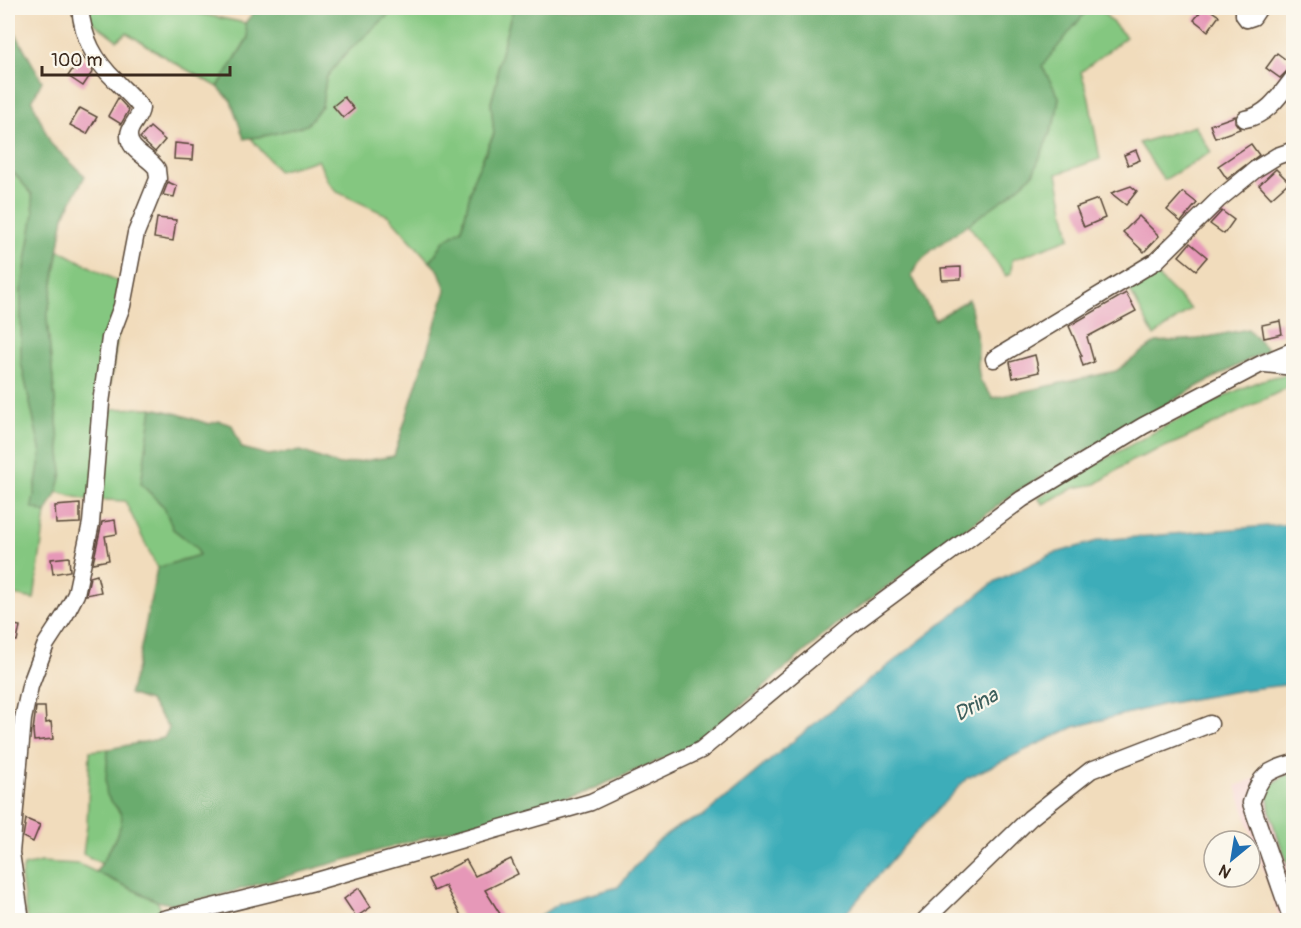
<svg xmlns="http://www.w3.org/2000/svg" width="1301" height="928" viewBox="0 0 1301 928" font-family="Pangolin,sans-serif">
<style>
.built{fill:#f7cfd1}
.green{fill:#84c780;stroke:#60784f;stroke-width:1.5}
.forest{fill:#6bac6e;stroke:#536b46;stroke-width:1.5}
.water{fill:#3dadb9;stroke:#3c6c6c;stroke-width:1.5}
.building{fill:#e698b8}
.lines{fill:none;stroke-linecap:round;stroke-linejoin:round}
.minor-casing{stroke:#564536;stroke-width:19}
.minor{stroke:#fff;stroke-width:16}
.labels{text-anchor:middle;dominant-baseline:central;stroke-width:4.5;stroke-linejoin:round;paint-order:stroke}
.water-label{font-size:21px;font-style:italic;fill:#3c5e5c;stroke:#fbf7ec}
</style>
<rect width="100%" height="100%" fill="#fbf7ec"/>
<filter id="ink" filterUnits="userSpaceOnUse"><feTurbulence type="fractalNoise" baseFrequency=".0167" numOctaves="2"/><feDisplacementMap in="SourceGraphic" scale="12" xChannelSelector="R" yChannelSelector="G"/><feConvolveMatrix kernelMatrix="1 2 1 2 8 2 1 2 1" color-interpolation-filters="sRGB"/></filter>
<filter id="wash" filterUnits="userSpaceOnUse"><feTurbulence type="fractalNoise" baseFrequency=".008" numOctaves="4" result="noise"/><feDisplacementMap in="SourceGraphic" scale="24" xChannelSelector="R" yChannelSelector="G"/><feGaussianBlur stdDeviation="1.35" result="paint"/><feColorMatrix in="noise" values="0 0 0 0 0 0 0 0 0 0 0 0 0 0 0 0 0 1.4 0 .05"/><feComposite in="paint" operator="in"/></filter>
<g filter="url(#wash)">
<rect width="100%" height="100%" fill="#f1dcbc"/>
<path class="built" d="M1293,763V920H1280L1236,786Z"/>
<g class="green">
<path d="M74,8H173L245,23L248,37L218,87L173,62L127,33L117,40Z"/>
<path d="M396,8H513L498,64L497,81L491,102L494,133L473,180L462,229L444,241L430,262L389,216L337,192L328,182L318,160L278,171L251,138L269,135L322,106L326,78L344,55Z"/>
<path d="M1089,8H1099L1126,37L1081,72L1088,94L1100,159L1057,174L1070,238L1012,260L1011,273L1006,276L968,224L1008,196L1033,174L1056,118L1059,98L1041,66Z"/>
<path d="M1195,126L1211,152L1164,180L1139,143Z"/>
<path d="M8,166L32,194L34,213L21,292V362L41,453L32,507L46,513L34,599L8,594Z"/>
<path d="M59,250L130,288L120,321L106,409L152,408L141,484L164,507L173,529L196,547L199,555L157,568L125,501L84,499L57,492L62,473L47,319Z"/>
<path d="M1145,264L1191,309L1154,336L1123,277Z"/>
<path d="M1293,374V385L1184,439L1131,461L1096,484L1074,488L1043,504L1038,498C1095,465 1149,433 1208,405C1235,391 1263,376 1293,374Z"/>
<path d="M108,749L107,794L122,816V825L102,864L83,854L87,825L90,751Z"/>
<path d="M1293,772H1294L1293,878C1287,859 1264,810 1269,792C1272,781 1283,776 1293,772Z"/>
<path d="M41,862L79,864L157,901L163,913L129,920H27L21,876L24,866Z"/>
</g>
<g class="forest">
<path d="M257,8H396L344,55L326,78L322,106L307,125L269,135L244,139L231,101L218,87L248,38L245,23Z"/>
<path d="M513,8H1089L1042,66L1059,97L1056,118L1033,174L1008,196L932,250L919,263L912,276L935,320L969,299L978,343V367L980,380L993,398L1116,371L1156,342L1198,339L1248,329L1268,350L1200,385L1019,490L843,619L695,745L583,793L213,897L171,904L157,901L96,872C103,862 126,825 121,814C118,807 110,802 107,795C104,786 108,760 108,749L164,738L169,728L149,701L129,694L137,667L157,568L199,555L196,547L173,529L164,507L141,484L152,408L175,413L209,424L219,421L232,425L242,448L268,455L301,451L339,465L394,456L446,290L439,271L430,262L444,241L462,229L473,180L494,134L491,103L497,81L498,64Z"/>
<path d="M8,25L17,36L42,81L32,101L51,144L85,176L64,216L47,319L62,473L57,492L46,513L32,507L41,453L21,362V292L34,213L32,194L8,166Z"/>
</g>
<path class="water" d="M1293,524V684L1243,690L1165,704L1074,727L967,778L911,838L840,920H534L559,903L618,887L654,844L679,826L703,816L820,719L996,581L1052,554L1101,540Z"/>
<g id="blocks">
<g class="building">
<path d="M1203,8H1207L1219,16L1208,31L1194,20Z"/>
<path d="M1277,53L1293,65L1280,78L1266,68Z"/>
<path d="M81,57L86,60L93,71L83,86L68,76Z"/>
<path d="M344,97L354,109L343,118L333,106Z"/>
<path d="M118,98L129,110L121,124L108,116Z"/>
<path d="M80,108L97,117L87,134L70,125Z"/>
<path d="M1235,116V122L1240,129L1215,138L1210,125Z"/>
<path d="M150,127L165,140L155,152L140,138Z"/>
<path d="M175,143L194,145L193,160L174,159Z"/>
<path d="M1251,144L1259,155L1227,179L1218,166Z"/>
<path d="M1136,150L1140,160L1128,165L1124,155Z"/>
<path d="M1276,169L1289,182L1271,198L1259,185Z"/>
<path d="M168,182L177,186L174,197L163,195Z"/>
<path d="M1131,186L1137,191L1126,205L1111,193Z"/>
<path d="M1183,192L1197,203L1181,222L1167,210Z"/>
<path d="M1098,199L1105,218L1084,227L1076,207Z"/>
<path d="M1222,211L1234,220L1224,234L1210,224Z"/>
<path d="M1139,216L1159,236L1144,252L1123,232Z"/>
<path d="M157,218L176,220L173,241L154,238Z"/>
<path d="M1190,243L1207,257L1196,270L1179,256Z"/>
<path d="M961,267V279L942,280L941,268Z"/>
<path d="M1126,293L1136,311L1087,337L1094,362L1083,366L1080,356H1082L1069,326Z"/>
<path d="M1280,321L1282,334L1264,338L1262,325Z"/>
<path d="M1035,355L1039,372L1013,378L1010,362Z"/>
<path d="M80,504V523L56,524L55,506Z"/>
<path d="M115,520L117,534L105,536L109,560L93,563L102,522Z"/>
<path d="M69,557L70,571L53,574L51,559Z"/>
<path d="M97,575L101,592L86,595L90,577Z"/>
<path d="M8,624L20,626L17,641L8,640Z"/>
<path d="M36,707H45L46,723L51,722L53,739L34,741L33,731Z"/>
<path d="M26,819L40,825L33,842L23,837Z"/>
<path d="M511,859L518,874L485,890L502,917L496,921H464L445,886L434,891L428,879L466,860L475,876Z"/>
<path d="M359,888L371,907L356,917L344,899Z"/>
</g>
</g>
</g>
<g filter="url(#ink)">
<use href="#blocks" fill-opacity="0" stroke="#564536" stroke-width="1.5"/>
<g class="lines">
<defs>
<g id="minor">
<path d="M1244,8V15L1247,19L1253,17L1259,8"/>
<path d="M1245,119C1267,116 1281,94 1294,77"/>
<path d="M994,359L1156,261L1218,200L1256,169L1277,156L1294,150"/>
<path d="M1265,364L1294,367"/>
<path d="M21,920L11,853L23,719L30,686L46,644L65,615L76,594L91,523L101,403L110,338L122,306L136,233L158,179C158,177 157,171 157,169C150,157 128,151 129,135C129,125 140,119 141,108C134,98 124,90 116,81C94,60 83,38 80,8"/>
<path d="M160,920L310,883L591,802L701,750L850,626L1022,499L1143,426L1261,364L1294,350"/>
<path d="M925,920L1030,818L1091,770L1210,724"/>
<path d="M1292,920L1251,803C1260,775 1266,771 1294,763"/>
</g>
</defs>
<use href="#minor" class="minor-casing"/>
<use href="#minor" class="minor"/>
</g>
</g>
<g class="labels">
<g class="water-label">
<text transform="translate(976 705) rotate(-29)">Drina</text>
</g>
</g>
<rect width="1301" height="928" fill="none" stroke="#fbf7ec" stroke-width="30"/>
<g transform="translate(1232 859) rotate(210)"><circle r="28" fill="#fbf7ec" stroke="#aea59a" stroke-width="1.5"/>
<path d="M0-4.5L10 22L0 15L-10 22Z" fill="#1f6fb2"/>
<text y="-9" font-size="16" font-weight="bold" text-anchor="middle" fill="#3b2a1e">N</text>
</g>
<path d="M42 66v9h188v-9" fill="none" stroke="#3b2a1e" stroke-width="3"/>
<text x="51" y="66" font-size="18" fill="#3b2a1e" stroke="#fbf7ec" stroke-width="4.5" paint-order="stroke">100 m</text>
</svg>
